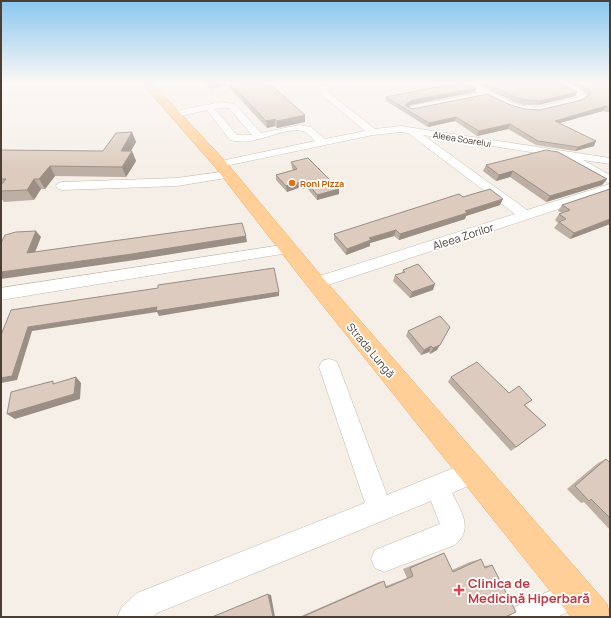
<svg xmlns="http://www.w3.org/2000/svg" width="611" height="618" viewBox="0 0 611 618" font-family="Manrope,sans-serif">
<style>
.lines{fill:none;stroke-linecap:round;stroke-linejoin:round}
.minor-casing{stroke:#c5b8ac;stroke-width:1}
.major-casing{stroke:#f2a959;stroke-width:1}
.minor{fill:#fff;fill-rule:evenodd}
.major{fill:#ffcf97;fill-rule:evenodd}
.wall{fill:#bdafa3}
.shaded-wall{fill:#9a8e85}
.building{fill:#dccbbe;stroke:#9a8e85}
.food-dot{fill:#e8710a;stroke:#fff;stroke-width:1.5}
.health-dot{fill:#e0444e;stroke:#fff;stroke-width:1.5}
.labels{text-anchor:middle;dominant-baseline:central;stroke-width:3.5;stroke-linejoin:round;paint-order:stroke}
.far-street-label{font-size:9px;fill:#4a3e35;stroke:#fff}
.far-food-label{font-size:9px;font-weight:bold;fill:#c56008;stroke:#fff;text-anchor:start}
.street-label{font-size:11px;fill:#4a3e35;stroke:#fff}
.near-health-label{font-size:13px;font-weight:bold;fill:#be3a42;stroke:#fff;text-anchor:start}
</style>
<rect width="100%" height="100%" fill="#f6efe8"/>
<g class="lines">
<defs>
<g id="minor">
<path d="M332,83H344L329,89V93L375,129L401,126L610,158V164L583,160L610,175V184L569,161L568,158L423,135L527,210L610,184V192L322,287L316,289L310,287L308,283L310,279L515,214L408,133L401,132L373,135L220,167L216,166L214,164L216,162L315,141C311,137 308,133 303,131C283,126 256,147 230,140L207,110L176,117L171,114L176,111L221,102L235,104L261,133L299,125L311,127L325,139L365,131L321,94L322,86ZM221,108H229L252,135H237L215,109Z"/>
<path d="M462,83H472L513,103L524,106L538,107L579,97L554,83C565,83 584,86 587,98L579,103L538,113L523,112L507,107L487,97L411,112L406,109L411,106L479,93Z"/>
<path d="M228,171L232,173L234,175L232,177L177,186L62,190L58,189L56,186L58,183L62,182L177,178Z"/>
<path d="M289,244L294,246L296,249L294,252L1,300V288Z"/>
<path d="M329,359L336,361L339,367L387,495L473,460L481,464L485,472L481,480L452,493C461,512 474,528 455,545L384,572L375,568L371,559L375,550L440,524L431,501L157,613L153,617H117L122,607L137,593L365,503L319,367L322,361Z"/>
<path d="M574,580L584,584L588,594L584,604L557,617H510L515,607Z"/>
</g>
<path id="major" d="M142,83H152L225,161L323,278L607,604L610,617H571L309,288L215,167Z"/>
</defs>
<use href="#minor" class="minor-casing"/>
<use href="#major" class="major-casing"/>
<use href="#minor" class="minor"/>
<use href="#major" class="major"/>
</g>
<g class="wall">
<path d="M202,83H269L305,122L277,128L275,126L267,128L227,85L210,89Z"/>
<path d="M476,83H560L575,96L538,105H524L514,102Z"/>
<path d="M566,83H610V112H608L603,111L560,123L594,146L575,151L536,145L508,129L477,136L455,121L428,127L386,101V97L476,88L475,92L411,105L408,107L412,109L508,104L524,109L540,110L582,100L588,96L586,93L579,87Z"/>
<path d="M132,132L136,142L130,151H132L136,161L126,177L55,176L45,189H41L34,200L4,202L1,198V150L103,151Z"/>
<path d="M291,162L339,189V194L317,200L307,188L303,189L301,187L287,192L276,180V175L293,170L292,168Z"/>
<path d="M486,165L607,179L602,185L546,202L510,177L496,181L483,171Z"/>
<path d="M610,189V224L570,239L554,228L558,223L555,220L559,214L562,213L558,211L562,205Z"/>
<path d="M463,197L500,205L466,216L465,219L399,240L394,236L370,243V246L346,255L334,240V234Z"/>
<path d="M403,270L433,290L410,298L393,281L395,275L402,273Z"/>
<path d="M440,316L437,350L430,354L429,352L421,355L406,336L408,331Z"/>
<path d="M451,377L532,400L525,405L546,425L511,451L448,382Z"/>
<path d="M606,459L610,463V530L584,502L581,503L567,489L598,463Z"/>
<path d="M444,553L452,570L470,562L481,559L484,566L492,565L505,617H299L379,582L384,581L386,586L407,578L403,569L436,556Z"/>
</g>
<g class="shaded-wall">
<path d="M209,83H227V85L210,89Z"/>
<path d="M476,88L475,92L411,105L406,109L405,105L412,100Z"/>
<path d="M577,92L575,96L538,105L540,101Z"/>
<path d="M606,106L603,111L552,125L555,121Z"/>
<path d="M305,115V122L277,128V121Z"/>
<path d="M456,117L455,121L428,127L429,123Z"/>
<path d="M275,119V126L267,128L266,121Z"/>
<path d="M510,124L508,129L477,136L479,131Z"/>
<path d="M132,132L136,142L125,161L121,151Z"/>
<path d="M596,141L594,146L575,151L578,147Z"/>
<path d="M132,151L136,161L126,177L122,167Z"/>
<path d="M50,166L55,176L45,189L39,179Z"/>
<path d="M513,171L510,177L496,181L499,175Z"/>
<path d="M34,179L41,189L34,200L27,190Z"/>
<path d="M607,179L602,185L546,202L550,196Z"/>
<path d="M301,182V187L287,192L286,186Z"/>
<path d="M307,182V188L303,189V184Z"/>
<path d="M339,189V194L317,200V195Z"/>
<path d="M503,199L500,205L466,216L465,219L399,240L400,234L465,211Z"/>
<path d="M610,219V224L570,239L574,233Z"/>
<path d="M396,230L394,236L370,243V246L346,255L347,249L369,238Z"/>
<path d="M36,231L41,237L32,260L27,253Z"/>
<path d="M246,236L247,242L135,260L1,279V272Z"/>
<path d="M435,284L433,290L410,298L412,292Z"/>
<path d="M279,292V296L159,316L157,312L32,331L17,380L1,383V378L28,327L157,307Z"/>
<path d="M450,327L437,350L430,354L433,348Z"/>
<path d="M431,346L429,352L421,355L424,350Z"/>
<path d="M76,377L81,383L80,399L15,419L7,414Z"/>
<path d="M268,594L271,595L275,617H273Z"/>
</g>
<g class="building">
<path d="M230,83H269L305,115L277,121L275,119L266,121Z"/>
<path d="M459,83H467L476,88L412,100L405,105L412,109L488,94L508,104L524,109L540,110L582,100L591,93L589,89L581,83H610V108L606,106L555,121L596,141L578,147L538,141L510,124L479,131L456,117L429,123L386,97Z"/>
<path d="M485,83H560L577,92L540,101L526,100L515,97Z"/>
<path d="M132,132L121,151H132L122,167L50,166L39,179H34L27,190L1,191V185L6,179H1V150L103,151L116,133Z"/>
<path d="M546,150L558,152L607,179L550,196L513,171L499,175L486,165Z"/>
<path d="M308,158L339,189L317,195L307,182L303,184L301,182L286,186L276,175L297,169L291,162Z"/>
<path d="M490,189L503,199L465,211L467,213L400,234L396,230L369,238L371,240L347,249L334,234L459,194L463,197Z"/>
<path d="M610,189V219L574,233L559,222L566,219L559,214L570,210L562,205Z"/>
<path d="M242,223L246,236L132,254L1,272V243L5,235L16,232L36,231L27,253Z"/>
<path d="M418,264L435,284L412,292L395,275L405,272L403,270Z"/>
<path d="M274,268L279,292L156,311L157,307L28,327L12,376L1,378V335L11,310L158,288V285Z"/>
<path d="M440,316L450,327L440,345L433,348L431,346L424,350L408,331Z"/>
<path d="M477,362L509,393L519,386L532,400L524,405L546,425L516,447L451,377Z"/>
<path d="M76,377L74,394L7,414L11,392L53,381V384Z"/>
<path d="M606,459L610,463V518L591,499L589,501L575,486Z"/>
<path d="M444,553L453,572L481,559L485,568L492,565L516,612L505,617H302L384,581L386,588L413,576L410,568Z"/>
<path d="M268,594L273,617H212Z"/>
</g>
<linearGradient id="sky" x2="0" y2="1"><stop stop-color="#8ac7ef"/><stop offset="0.49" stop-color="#fbf8f5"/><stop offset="1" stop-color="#fbf8f5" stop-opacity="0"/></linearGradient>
<rect width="611" height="169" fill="url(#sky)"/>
<circle class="food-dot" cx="292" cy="183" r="4"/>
<path class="health-dot" d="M457 584h4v4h4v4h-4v4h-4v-4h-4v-4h4z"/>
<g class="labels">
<g class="far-street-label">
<text transform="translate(462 139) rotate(9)">Aleea Soarelui</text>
</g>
<g class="far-food-label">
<text x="300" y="183">Roni Pizza</text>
</g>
<g class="street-label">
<text transform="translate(463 236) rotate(-18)">Aleea Zorilor</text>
<text transform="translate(371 350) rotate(50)">Strada Lungă</text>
</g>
<g class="near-health-label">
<text x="468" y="583">Clinica de<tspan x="468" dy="15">Medicină Hiperbară</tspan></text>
</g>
</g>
<rect width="611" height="618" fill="none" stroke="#4a3e35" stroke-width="4"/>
</svg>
